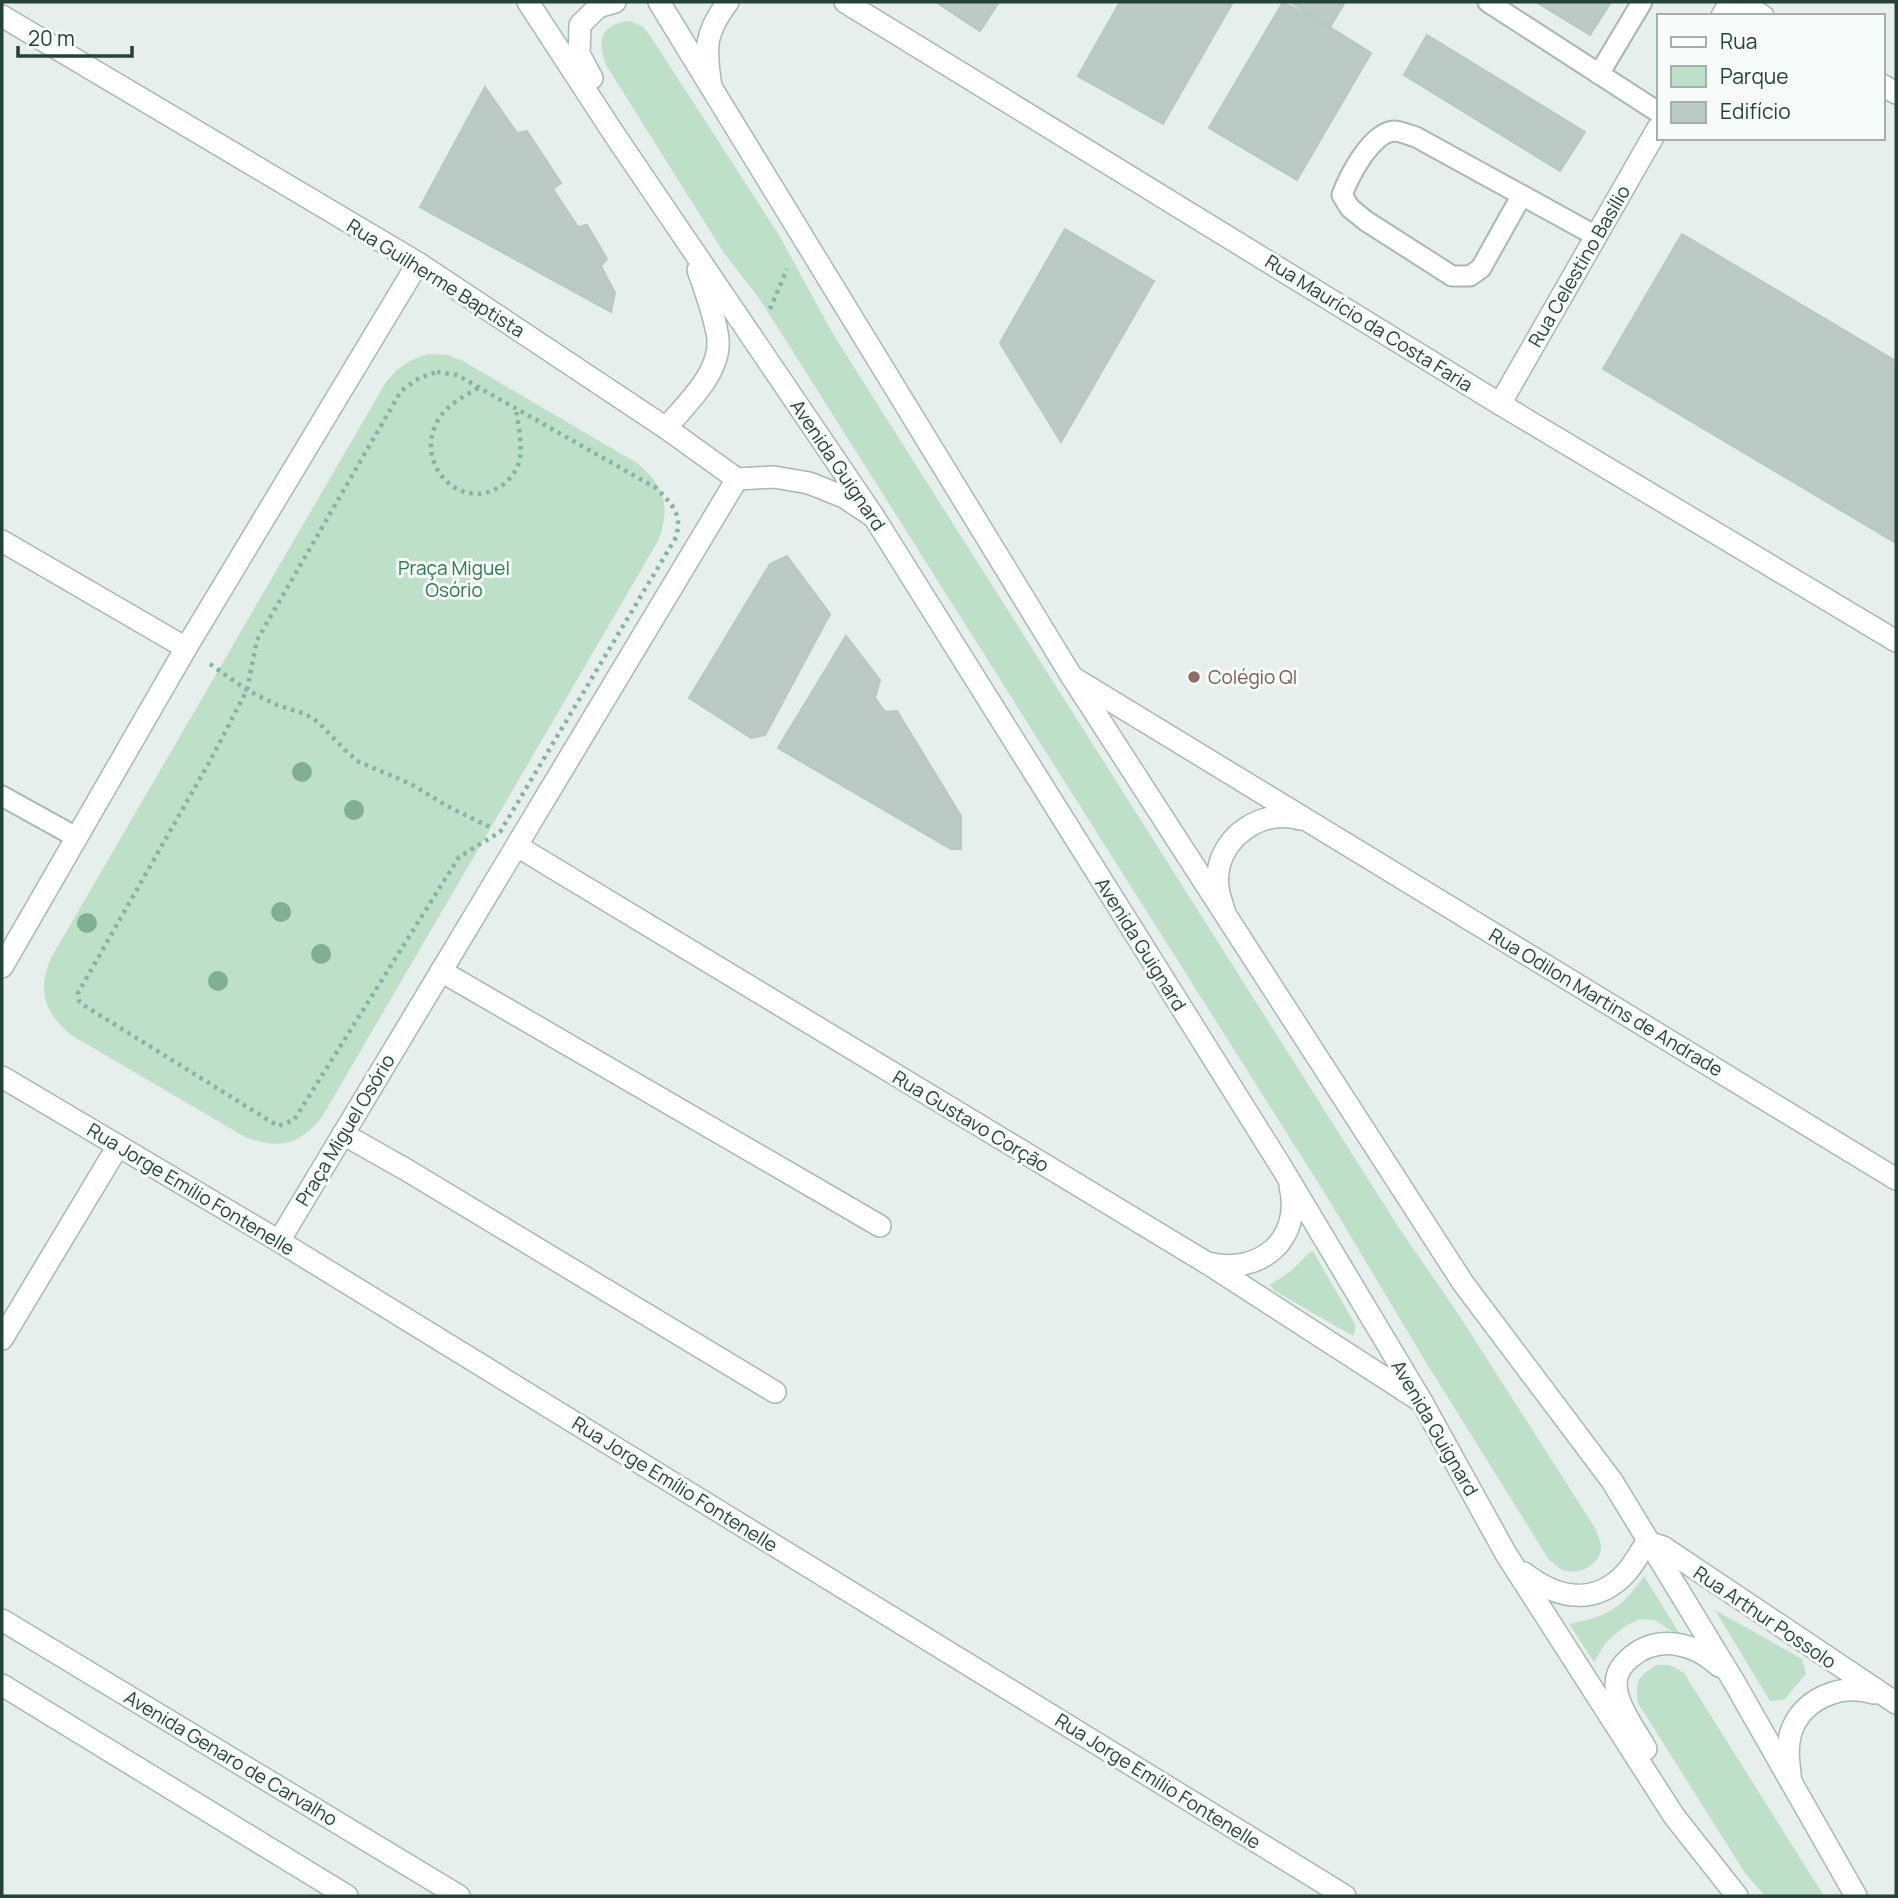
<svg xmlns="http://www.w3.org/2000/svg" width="1898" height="1898" viewBox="0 0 1898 1898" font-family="Manrope,sans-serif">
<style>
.green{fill:#bfe0c8}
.building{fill:#bbcac4;stroke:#b8c9c2;stroke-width:2}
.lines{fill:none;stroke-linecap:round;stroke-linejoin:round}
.lane-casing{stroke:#a8b8b2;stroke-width:23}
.street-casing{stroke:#a8b8b2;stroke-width:24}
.secondary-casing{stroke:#a4bbb3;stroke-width:24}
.path{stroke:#86b3a5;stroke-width:4.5;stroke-dasharray:3.5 5;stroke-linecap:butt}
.lane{stroke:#fff;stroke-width:19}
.street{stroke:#fff;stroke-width:21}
.secondary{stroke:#fff;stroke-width:21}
.tree{fill:#80af93}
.education-dot{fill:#8d6e63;stroke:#f7fbf9;stroke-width:2.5}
.labels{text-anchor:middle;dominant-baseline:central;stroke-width:6;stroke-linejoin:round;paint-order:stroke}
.street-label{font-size:19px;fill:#24423a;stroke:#f7fbf9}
.park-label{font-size:19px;fill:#2d7a4b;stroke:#f7fbf9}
.education-label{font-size:19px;fill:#785e54;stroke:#f7fbf9;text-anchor:start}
</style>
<rect width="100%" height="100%" fill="#e6efeb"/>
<g class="green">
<path d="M630,21L643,27L651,37L779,235L833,334L1399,1228L1459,1315L1595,1528C1597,1533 1600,1540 1601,1545C1602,1564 1580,1576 1563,1570C1558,1568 1554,1563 1549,1560L1427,1364L1329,1200L759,298L724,253L606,65C597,41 600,24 630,21Z"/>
<path d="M429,354L447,355L463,361L637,463C665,486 671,507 658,541L322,1117C300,1145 279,1150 245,1137L71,1035C44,1012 37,991 51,958L386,382C399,366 410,359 429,354Z"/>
<path d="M1313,1251L1356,1326L1353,1336L1275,1291L1270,1285L1291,1271L1309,1253Z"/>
<path d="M1644,1576L1683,1639L1655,1620L1639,1619L1624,1627L1606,1642L1594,1662L1569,1624C1610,1615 1620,1610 1644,1576Z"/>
<path d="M1715,1610L1802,1659L1806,1674L1784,1700L1770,1701Z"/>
<path d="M1657,1665H1670L1684,1673L1824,1896H1765L1745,1873L1638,1703C1635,1681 1638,1676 1657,1665Z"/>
</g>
<g class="building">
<path d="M936,2H999L980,31Z"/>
<path d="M1120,2H1233L1163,124L1078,76Z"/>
<path d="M1283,2L1330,27L1371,53L1297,180L1209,128Z"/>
<path d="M1290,2H1345L1330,27Z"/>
<path d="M1536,2H1611L1590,35Z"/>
<path d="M1427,35L1585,132L1560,171L1404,75Z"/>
<path d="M485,87L517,133L527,131L561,183L553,189L578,227L587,225L607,259L601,266L615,293L611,312L420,207Z"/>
<path d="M1065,229L1154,281L1061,442L1000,343Z"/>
<path d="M1682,234L1896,361V543L1603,369Z"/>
<path d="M787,556L830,614L765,735L751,738L689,698L770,564Z"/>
<path d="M846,636L880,680L875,698L885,712L897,711L961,816V849H951L778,748Z"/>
</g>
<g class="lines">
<defs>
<g id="lane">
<path d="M1488,2L1658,112"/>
<path d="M1599,74L1642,2"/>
<path d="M1522,195L1481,268L1470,276H1452L1366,221L1350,208L1342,195C1349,176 1371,133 1394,131C1400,131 1409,135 1416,137L1596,236"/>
<path d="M2,796L76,837"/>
</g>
<g id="street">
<path d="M845,2L1500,404L1896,641"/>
<path d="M2,16L418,263L666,428L737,479L774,477L809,483L844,497L874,517"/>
<path d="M1722,16L1730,2"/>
<path d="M711,87C705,48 704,34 728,2"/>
<path d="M1500,404L1658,128"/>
<path d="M2,541L186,648"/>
<path d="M1072,677L1896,1179"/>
<path d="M517,846L1207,1263L1422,1402"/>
<path d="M1224,910C1220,898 1216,886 1218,873C1222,835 1264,808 1300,819"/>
<path d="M2,967L186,648L418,263"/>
<path d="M441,971L880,1226"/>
<path d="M2,1077L279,1241L1345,1896"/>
<path d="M343,1134L405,1169L775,1392"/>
<path d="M279,1241L737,479"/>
<path d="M2,1339L118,1146"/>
<path d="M1647,1542L1663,1547L1896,1703"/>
<path d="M1791,1782C1789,1765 1786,1748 1791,1732C1803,1698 1841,1683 1874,1693"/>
</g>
<g id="secondary">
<path d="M528,2L614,134L874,517L1282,1168L1422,1402L1506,1554L1674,1816L1737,1896"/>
<path d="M659,2L1072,677L1463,1283L1612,1481L1733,1680L1856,1896"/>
<path d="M1739,2L1763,16"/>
<path d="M592,78L579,54L580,25L598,7L615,2"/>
<path d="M1882,85L1896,93"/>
<path d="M666,428C686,404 721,373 718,339C715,316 706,293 698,270"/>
<path d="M1207,1263C1259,1276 1303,1240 1290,1186"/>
<path d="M1524,1573C1556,1598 1594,1607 1626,1573C1634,1564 1640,1552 1647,1542"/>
<path d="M2,1620L459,1896"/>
<path d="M2,1685L347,1896"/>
<path d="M1646,1749C1636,1730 1617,1707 1616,1685C1616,1672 1622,1665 1631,1657C1659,1634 1695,1643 1719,1666"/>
</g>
</defs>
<use href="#lane" class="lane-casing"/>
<use href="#street" class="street-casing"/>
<use href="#secondary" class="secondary-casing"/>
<g class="path">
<path d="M770,309L787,269"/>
<path d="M437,372L457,375L656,488C672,504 684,515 675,539L500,832L459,857L294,1120L278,1126L85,1006L79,1001L78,993L210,761L247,690L257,640L401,391L419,378Z"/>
<path d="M478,388C464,396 449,404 440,417C410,462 461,516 504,484C512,477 519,468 520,457C522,442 518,424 516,409"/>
<path d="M210,664L247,690L277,705L305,714L318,722L347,752L359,762L411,784L447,806L494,829"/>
</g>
<use href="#lane" class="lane"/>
<use href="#street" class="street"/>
<use href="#secondary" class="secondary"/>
</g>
<g class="tree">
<circle cx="302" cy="772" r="10"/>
<circle cx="354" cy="810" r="10"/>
<circle cx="281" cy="912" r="10"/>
<circle cx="87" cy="923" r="10"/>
<circle cx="321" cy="954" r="10"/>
<circle cx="218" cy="981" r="10"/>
</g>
<circle class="education-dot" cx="1194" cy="677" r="7"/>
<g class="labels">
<g class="street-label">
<text transform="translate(1579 266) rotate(-60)">Rua Celestino Basílio</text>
<text transform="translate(436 278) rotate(32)">Rua Guilherme Baptista</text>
<text transform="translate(1369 323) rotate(32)">Rua Maurício da Costa Faria</text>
<text transform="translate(838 465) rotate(56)">Avenida Guignard</text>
<text transform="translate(1141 944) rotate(58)">Avenida Guignard</text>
<text transform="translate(1606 1002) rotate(31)">Rua Odilon Martins de Andrade</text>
<text transform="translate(971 1121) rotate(31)">Rua Gustavo Corção</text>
<text transform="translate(345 1130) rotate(-59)">Praça Miguel Osório</text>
<text transform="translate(191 1189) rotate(31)">Rua Jorge Emílio Fontenelle</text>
<text transform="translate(1435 1428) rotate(60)">Avenida Guignard</text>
<text transform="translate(675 1484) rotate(32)">Rua Jorge Emílio Fontenelle</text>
<text transform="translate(1765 1617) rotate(34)">Rua Arthur Possolo</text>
<text transform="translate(231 1758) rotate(31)">Avenida Genaro de Carvalho</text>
<text transform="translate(1158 1781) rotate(32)">Rua Jorge Emílio Fontenelle</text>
</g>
<g class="park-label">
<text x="454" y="568">Praça Miguel<tspan x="454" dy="22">Osório</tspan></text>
</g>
<g class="education-label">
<text x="1208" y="677">Colégio QI</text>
</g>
</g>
<rect width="1898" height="1898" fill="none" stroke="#24423a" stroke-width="7"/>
<rect x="1657" y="14" width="228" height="126" fill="#f7fbf9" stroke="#a3b1ad" stroke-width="2"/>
<rect x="1671" y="37" width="35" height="10" fill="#ffffff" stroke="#a3b1ad" stroke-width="2"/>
<text x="1720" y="49" font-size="21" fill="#24423a">Rua</text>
<rect x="1671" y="66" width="35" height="21" fill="#bfe0c8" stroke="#a3b1ad" stroke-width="2"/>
<text x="1720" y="84" font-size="21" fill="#24423a">Parque</text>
<rect x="1671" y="102" width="35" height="21" fill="#bbcac4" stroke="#a3b1ad" stroke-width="2"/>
<text x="1720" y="119" font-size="21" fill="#24423a">Edifício</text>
<path d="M18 46v10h114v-10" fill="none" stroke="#24423a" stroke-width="3.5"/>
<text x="28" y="46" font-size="21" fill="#24423a" stroke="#f7fbf9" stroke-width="5" paint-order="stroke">20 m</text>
</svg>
